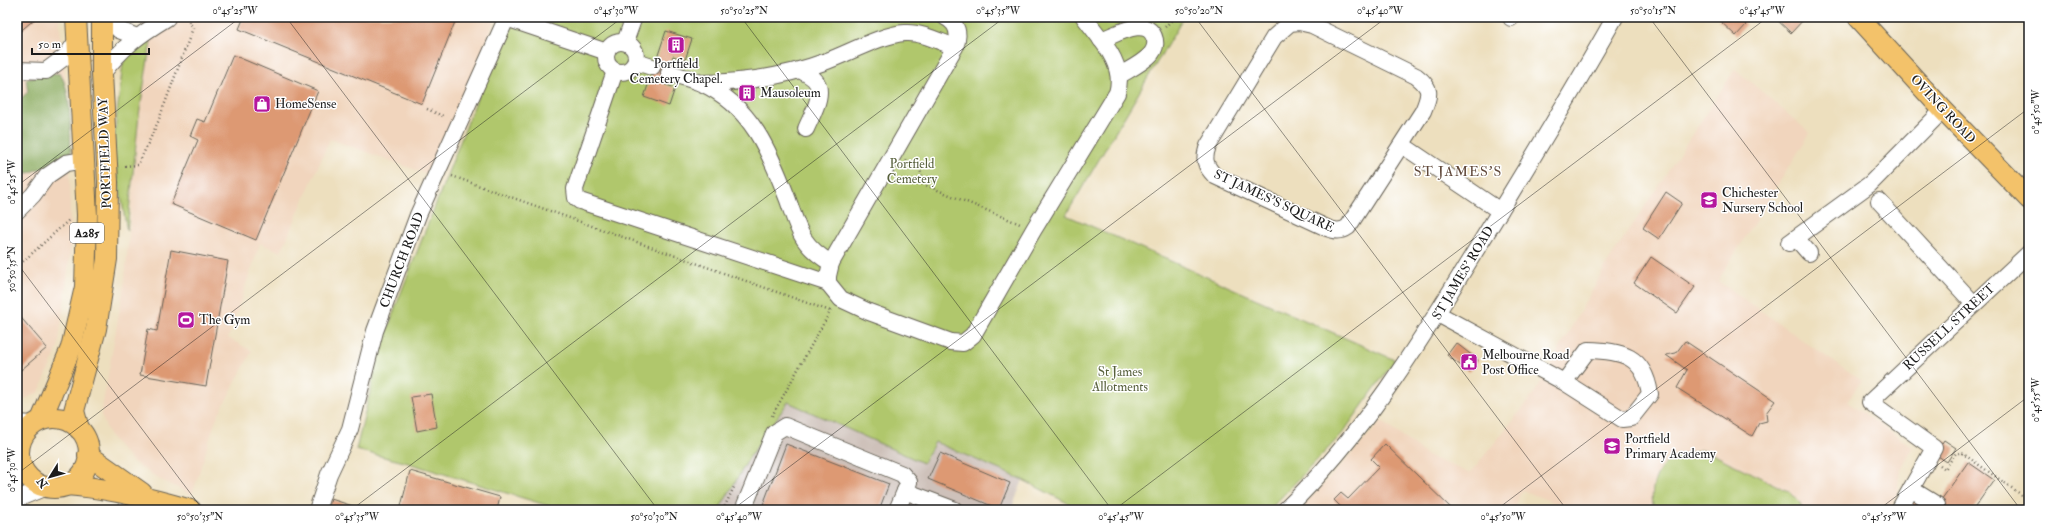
<svg xmlns="http://www.w3.org/2000/svg" width="2046" height="527" viewBox="0 0 2046 527" font-family="'IM FELL Double Pica',serif">
<style>
.built{fill:#f1d5bd}
.industrial{fill:#cec1ba}
.green{fill:#b0c76c;stroke:#667244}
.forest{fill:#8cac60;stroke:#54643e}
.building{fill:#dd9973}
.lines{fill:none;stroke-linecap:round;stroke-linejoin:round}
.minor-casing{stroke:#656055;stroke-width:18}
.major-casing{stroke:#656055;stroke-width:22}
.path{stroke:#656055;stroke-width:2.5;stroke-dasharray:1 3;stroke-linecap:butt}
.minor{stroke:#fff;stroke-width:16}
.major{stroke:#f3c26a;stroke-width:20}
.ticks{fill:none;stroke:#1c1c1c;stroke-width:1;stroke-opacity:0.45}
.labels{text-anchor:middle;dominant-baseline:central;stroke-width:3;stroke-linejoin:round;paint-order:stroke}
.shield{fill:#fff;stroke:#606060;stroke-width:1}
.shield-label{font-size:12px;font-weight:bold;fill:#1c1c1c}
.poi-label{font-size:13px;fill:#1c1c1c;stroke:#fff;text-anchor:start}
.street-label{font-size:13px;fill:#1c1c1c;stroke:#fff}
.park-label{font-size:13px;fill:#57603c;stroke:#fff}
.neighbourhood-label{font-size:14px;letter-spacing:1px;fill:#60483a;stroke:#fff}
.neatline{fill:none;stroke:#1c1c1c;stroke-width:1.5}
.ticks-label{font-size:10px;text-anchor:middle;fill:#1c1c1c}
</style>
<rect width="100%" height="100%" fill="#fff"/>
<filter id="ink" filterUnits="userSpaceOnUse"><feTurbulence type="fractalNoise" baseFrequency=".025" numOctaves="2"/><feDisplacementMap in="SourceGraphic" scale="8" xChannelSelector="R" yChannelSelector="G"/><feConvolveMatrix kernelMatrix="1 2 1 2 8 2 1 2 1" color-interpolation-filters="sRGB"/></filter>
<filter id="wash" filterUnits="userSpaceOnUse"><feTurbulence type="fractalNoise" baseFrequency=".012" numOctaves="4" result="noise"/><feDisplacementMap in="SourceGraphic" scale="16" xChannelSelector="R" yChannelSelector="G"/><feGaussianBlur stdDeviation="0.9" result="paint"/><feColorMatrix in="noise" values="0 0 0 0 0 0 0 0 0 0 0 0 0 0 0 0 0 1.4 0 .05"/><feComposite in="paint" operator="in"/></filter>
<g filter="url(#wash)">
<rect width="100%" height="100%" fill="#eddfbe"/>
<g class="built">
<path d="M17,17H59L70,129V255L58,348L39,392L17,403Z"/>
<path d="M150,17H496L436,177L330,139L281,252L260,243L228,338L252,351L216,419L192,495L157,478L133,462L109,435L101,414L125,280L139,115L151,42L137,37Z"/>
<path d="M1735,69L1810,133L1718,281L1861,381L1847,402L1913,447L1900,471L1897,494L1889,510H1572L1522,490L1513,510H1308L1304,505L1382,421L1427,456L1470,473L1527,403L1538,387L1605,267Z"/>
</g>
<path class="industrial" d="M788,402L923,463L935,442L1023,480L1011,510H719L749,458Z"/>
<g class="green">
<path d="M509,17H1184L1066,215L1395,360L1342,434L1269,510H1081L1023,480L935,442L923,463L788,402L749,458L719,510H562L408,463L356,450L378,358L395,308Z"/>
<path d="M137,37L151,41L139,115L127,231L114,155L115,130L123,63Z"/>
<path d="M1700,450L1706,451L1790,492L1800,503L1803,510H1654C1649,491 1655,468 1673,458C1681,454 1691,452 1700,450Z"/>
</g>
<path class="forest" d="M50,73L60,74C72,90 70,132 71,152L52,164L29,173L17,171V102L28,92L26,79Z"/>
<g id="blocks">
<g class="building">
<path d="M17,17H37L17,34Z"/>
<path d="M244,17H457L422,104L239,29Z"/>
<path d="M1722,17H1747L1743,22L1746,25L1736,36L1719,20Z"/>
<path d="M1774,17H1804L1805,18L1791,33Z"/>
<path d="M666,31L692,39L685,60L673,56L664,84L675,88L669,106L644,97Z"/>
<path d="M233,55L318,91L256,240L171,204L198,140L190,136L197,119L205,122Z"/>
<path d="M743,86L755,91L751,99L739,94Z"/>
<path d="M1666,192L1682,203L1659,239L1643,228Z"/>
<path d="M171,250L228,261L206,386L140,375L148,329L157,331Z"/>
<path d="M1651,257L1695,287L1677,313L1634,283Z"/>
<path d="M17,313L47,348L21,370L17,366Z"/>
<path d="M1685,341L1775,401L1766,413L1767,421L1759,423L1752,436L1677,388L1687,370L1666,355L1676,353Z"/>
<path d="M1456,343L1478,360L1469,372L1447,355Z"/>
<path d="M431,394L437,427L417,431L411,397Z"/>
<path d="M1944,440L1956,448L1947,462L1935,454Z"/>
<path d="M786,444L889,484L879,510H761Z"/>
<path d="M1385,444L1453,510H1344L1334,500L1341,493L1348,499L1379,467L1371,459Z"/>
<path d="M940,453L1010,483L999,509L928,479Z"/>
<path d="M1968,462L1994,480L1973,510H1950L1939,503Z"/>
<path d="M410,471L500,497L497,510H400Z"/>
<path d="M331,499L359,508L358,510H328Z"/>
<path d="M1912,500L1924,507L1923,510H1906Z"/>
</g>
</g>
</g>
<g filter="url(#ink)">
<use href="#blocks" fill-opacity="0" stroke="#656055" stroke-width="1"/>
<g class="lines">
<defs>
<g id="minor">
<path d="M111,17L119,30L137,37"/>
<path d="M506,18L607,52"/>
<path d="M1511,18L1512,17"/>
<path d="M1299,22L1312,25L1416,76C1432,88 1430,94 1423,111L1348,227C1341,232 1335,231 1327,228L1215,176C1205,166 1203,159 1208,146L1274,37L1290,23Z"/>
<path d="M1101,40C1115,35 1149,14 1155,40C1156,45 1154,50 1151,54C1143,63 1130,69 1120,75"/>
<path d="M625,42L634,17"/>
<circle cx="621" cy="57" r="15"/>
<path d="M636,62L652,67"/>
<path d="M17,70L46,71L66,56L79,38"/>
<path d="M800,70C805,73 810,75 814,79C827,92 811,116 806,129"/>
<path d="M615,71L575,189L576,198L580,201L828,283"/>
<path d="M669,73C680,76 691,79 701,83C751,105 770,152 788,200C799,231 801,245 831,263L828,276V283L841,299L869,312L951,342L963,343L973,335L1034,229L1117,93C1126,64 1100,39 1084,17"/>
<path d="M102,74C122,47 139,35 167,18"/>
<path d="M701,83C744,83 787,76 827,61C849,53 883,34 905,33C922,32 940,42 955,47"/>
<path d="M1402,145L1500,211"/>
<path d="M1879,201L1974,304"/>
<path d="M17,211L33,195L47,176L66,163L84,160"/>
<path d="M1796,238L1809,253"/>
<path d="M1789,243L1870,184L1943,110"/>
<path d="M831,263L955,47C960,35 958,23 945,17"/>
<path d="M1438,314L1564,382L1622,419L1631,418L1650,394C1644,355 1622,351 1588,350L1564,382"/>
<path d="M17,423L34,424"/>
<path d="M17,465L20,461"/>
<path d="M1911,489L1937,505L1934,510"/>
<path d="M905,491L955,510"/>
<path d="M17,499L46,487"/>
<path d="M317,510L329,474L350,429L375,331L418,215L507,17"/>
<path d="M743,510L774,433L785,426L902,474L909,482L897,510"/>
<path d="M1285,510C1361,437 1417,347 1471,258C1520,179 1569,98 1615,17"/>
<path d="M1899,510L1934,448L1870,402L2029,253"/>
</g>
<g id="major">
<path d="M1858,17L1943,110L2029,199"/>
<circle cx="54" cy="453" r="35"/>
<path d="M41,420L71,348L85,287L87,215L76,17"/>
<path d="M79,429L74,411L96,329L107,259L108,182L102,74V17"/>
<path d="M88,455L142,493"/>
<path d="M66,485C109,488 150,498 191,510"/>
</g>
</defs>
<use href="#minor" class="minor-casing"/>
<use href="#major" class="major-casing"/>
<g class="path">
<path d="M1165,27L1175,17"/>
<path d="M427,109L445,117"/>
<path d="M906,160L920,168L923,184L1020,224"/>
<path d="M125,166L138,165L158,122L193,28L186,17"/>
<path d="M452,176L830,311"/>
<path d="M17,267L70,219"/>
<path d="M772,416L831,310"/>
<path d="M1940,465L1945,469L1956,453H1962L2029,500"/>
<path d="M723,510L734,487"/>
</g>
<use href="#minor" class="minor"/>
<use href="#major" class="major"/>
</g>
</g>
<path class="ticks" d="M286,17L658,510M741,17L1112,510M1195,17L1567,510M1649,17L2021,510M17,186L241,17M17,263L203,510M17,474L623,17M351,510L1005,17M732,510L1387,17M1114,510L1768,17M1496,510L2029,108M1878,510L2029,396"/>
<defs>
<symbol id="building-square" viewBox="-11 -11 22 22"><rect x="-9" y="-9" width="18" height="18" rx="4" fill="#b5179e" stroke="#fff"/><path d="M-4-6H4V6H1V3H-1V6H-4ZM-2.5-4.3h1.7v1.8h-1.7ZM.8-4.3h1.7v1.8H.8ZM-2.5-1h1.7V.8h-1.7ZM.8-1h1.7V.8H.8Z" fill="#fff"/></symbol>
<symbol id="shop-square" viewBox="-11 -11 22 22"><rect x="-9" y="-9" width="18" height="18" rx="4" fill="#b5179e" stroke="#fff"/><path d="M-5-2.5h2.3a2.7 3.5 0 0 1 5.4 0H5L5.5 6h-11ZM-1.5-2.5h3a1.5 2.3 0 0 0-3 0Z" fill="#fff"/></symbol>
<symbol id="school-square" viewBox="-11 -11 22 22"><rect x="-9" y="-9" width="18" height="18" rx="4" fill="#b5179e" stroke="#fff"/><path d="M0-5L7-2L0 1L-7-2ZM-4 1L0 2.5L4 1V4Q0 6-4 4Z" fill="#fff"/></symbol>
<symbol id="stadium-square" viewBox="-11 -11 22 22"><rect x="-9" y="-9" width="18" height="18" rx="4" fill="#b5179e" stroke="#fff"/><path d="M0-5a6.5 5 0 1 0 0 10a6.5 5 0 1 0 0-10ZM-3.5-1.8h7v3.6h-7Z" fill="#fff"/></symbol>
<symbol id="civic-square" viewBox="-11 -11 22 22"><rect x="-9" y="-9" width="18" height="18" rx="4" fill="#b5179e" stroke="#fff"/><path d="M-.6-6.5H3V-4.5H.6V-3L4-1V1h2V6H-6V1h2V-1L-.6-3ZM-1.2 2.5V6h2.4V2.5Z" fill="#fff"/></symbol>
</defs>
<g fill-rule="evenodd">
<use href="#building-square" x="666" y="35" width="20" height="20"/>
<use href="#building-square" x="737" y="83" width="20" height="20"/>
<use href="#shop-square" x="252" y="94" width="20" height="20"/>
<use href="#school-square" x="1699" y="190" width="20" height="20"/>
<use href="#stadium-square" x="176" y="310" width="20" height="20"/>
<use href="#civic-square" x="1459" y="352" width="20" height="20"/>
<use href="#school-square" x="1602" y="436" width="20" height="20"/>
</g>
<g class="labels">
<rect class="shield" x="70" y="223" width="34" height="20" rx="3"/>
<g class="shield-label">
<text x="87" y="233">A285</text>
</g>
<g class="poi-label">
<text x="676" y="64" text-anchor="middle">Portfield<tspan x="676" dy="15">Cemetery Chapel.</tspan></text>
<text x="760" y="93">Mausoleum</text>
<text x="275" y="104">HomeSense</text>
<text x="1722" y="193">Chichester<tspan x="1722" dy="15">Nursery School</tspan></text>
<text x="199" y="320">The Gym</text>
<text x="1482" y="355">Melbourne Road<tspan x="1482" dy="15">Post Office</tspan></text>
<text x="1625" y="439">Portfield<tspan x="1625" dy="15">Primary Academy</tspan></text>
</g>
<g class="street-label">
<text transform="translate(1943 109) rotate(47)">OVING ROAD</text>
<text transform="translate(105 153) rotate(-92)">PORTFIELD WAY</text>
<text transform="translate(1274 201) rotate(25)">ST JAMES'S SQUARE</text>
<text transform="translate(402 260) rotate(-69)">CHURCH ROAD</text>
<text transform="translate(1463 273) rotate(-59)">ST JAMES' ROAD</text>
<text transform="translate(1949 327) rotate(-43)">RUSSELL STREET</text>
</g>
<g class="park-label">
<text x="912" y="164">Portfield<tspan x="912" dy="15">Cemetery</tspan></text>
<text x="1120" y="372">St James<tspan x="1120" dy="15">Allotments</tspan></text>
</g>
<g class="neighbourhood-label">
<text x="1458" y="171">ST JAMES'S</text>
</g>
</g>
<rect width="2046" height="527" fill="none" stroke="#fff" stroke-width="44"/>
<g transform="translate(50 477) rotate(233)" stroke="#ffffff" stroke-width="3" paint-order="stroke">
<path d="M0-3L7 15L0 10L-7 15Z" fill="#1c1c1c"/>
<text y="-6" font-size="11" font-weight="bold" text-anchor="middle" fill="#1c1c1c">N</text>
</g>
<path d="M32 48v6h117v-6" fill="none" stroke="#1c1c1c" stroke-width="2"/>
<text x="38" y="48" font-size="12" fill="#1c1c1c" stroke="#ffffff" stroke-width="3" paint-order="stroke">50 m</text>
<rect x="22" y="22" width="2002" height="483" class="neatline"/>
<g class="ticks-label">
<text x="235" y="14">0°45'25"W</text>
<text x="616" y="14">0°45'30"W</text>
<text x="744" y="14">50°50'25"N</text>
<text x="998" y="14">0°45'35"W</text>
<text x="1199" y="14">50°50'20"N</text>
<text x="1380" y="14">0°45'40"W</text>
<text x="1653" y="14">50°50'15"N</text>
<text x="1762" y="14">0°45'45"W</text>
<text transform="translate(2035 112) rotate(-90)" y="4">0°45'50"W</text>
<text transform="translate(11 182) rotate(-90)" y="4">0°45'25"W</text>
<text transform="translate(11 269) rotate(-90)" y="4">50°50'35"N</text>
<text transform="translate(2035 400) rotate(-90)" y="4">0°45'55"W</text>
<text transform="translate(11 470) rotate(-90)" y="4">0°45'30"W</text>
<text x="200" y="520">50°50'35"N</text>
<text x="357" y="520">0°45'35"W</text>
<text x="654" y="520">50°50'30"N</text>
<text x="739" y="520">0°45'40"W</text>
<text x="1121" y="520">0°45'45"W</text>
<text x="1503" y="520">0°45'50"W</text>
<text x="1884" y="520">0°45'55"W</text>
</g>
</svg>
